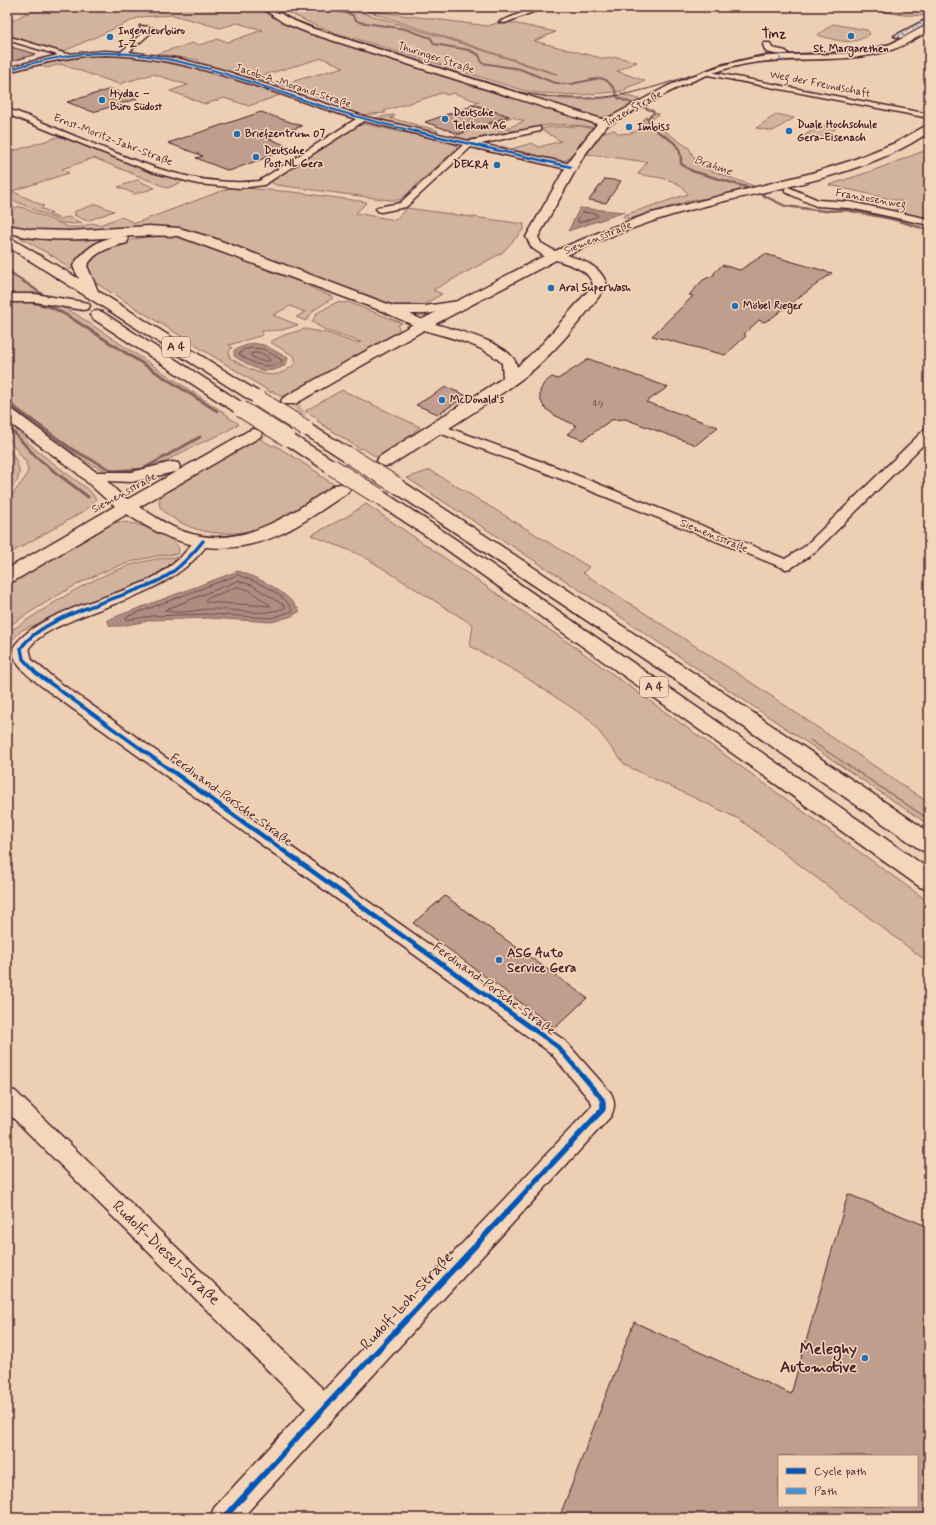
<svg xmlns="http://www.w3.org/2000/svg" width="936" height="1525" viewBox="0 0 936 1525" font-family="Mynerve,sans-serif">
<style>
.green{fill:#d2b39d;stroke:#8e6964}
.water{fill:#af8c80;stroke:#87605e}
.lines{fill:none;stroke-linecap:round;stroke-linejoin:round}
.shore{stroke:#724b4d;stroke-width:1}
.stream-far2{stroke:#87605e;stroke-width:2}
.stream-far1{stroke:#87605e;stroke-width:2.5}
.stream{stroke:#87605e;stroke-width:3}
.building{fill:#c09e8d;stroke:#4a1f2b;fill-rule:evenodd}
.secondary-tunnel{stroke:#ccad99;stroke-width:16;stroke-dasharray:16 8;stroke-linecap:butt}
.minor-casing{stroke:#4a1f2b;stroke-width:3}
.tertiary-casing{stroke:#4a1f2b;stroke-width:3}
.secondary-casing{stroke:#4a1f2b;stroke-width:3}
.motorway-casing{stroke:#4a1f2b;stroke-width:3}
.minor{fill:#f4d7ba;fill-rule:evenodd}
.tertiary{fill:#f4d7ba;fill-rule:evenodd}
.secondary{fill:#f4d7ba;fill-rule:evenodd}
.motorway{fill:#f4d7ba;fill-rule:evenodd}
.tram{stroke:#4a1f2b;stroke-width:1}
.motorway-bridge-casing{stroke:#4a1f2b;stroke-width:18;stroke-linecap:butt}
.motorway-bridge{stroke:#f4d7ba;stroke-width:16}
.quiet{stroke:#4194d7;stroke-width:1.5;stroke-dasharray:2.5 1.5;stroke-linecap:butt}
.cycleway-far4-casing{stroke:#f4d7ba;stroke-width:3}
.cycleway-far3-casing{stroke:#f4d7ba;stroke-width:4}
.cycleway-far2-casing{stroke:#f4d7ba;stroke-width:5.5}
.cycleway-far1-casing{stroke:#f4d7ba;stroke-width:7}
.cycleway-casing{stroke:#f4d7ba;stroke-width:8}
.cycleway-far4{stroke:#0057b8;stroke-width:2}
.cycleway-far3{stroke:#0057b8;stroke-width:2.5}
.cycleway-far2{stroke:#0057b8;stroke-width:3.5}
.cycleway-far1{stroke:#0057b8;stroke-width:4.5}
.cycleway{stroke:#0057b8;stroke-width:5.5}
.poi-dot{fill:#1f6fb2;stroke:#f4d7ba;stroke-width:1.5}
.labels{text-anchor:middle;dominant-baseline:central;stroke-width:3;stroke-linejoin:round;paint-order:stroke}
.far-number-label{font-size:9px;fill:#683f44}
.far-poi-label{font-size:11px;font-weight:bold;fill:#4a1f2b;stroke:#f4d7ba;text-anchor:start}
.far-street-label{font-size:11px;fill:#4a1f2b;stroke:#f4d7ba}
.far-water-label{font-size:12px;font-style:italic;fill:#633a40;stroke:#f4d7ba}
.shield{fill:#f4d7ba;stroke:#7d5656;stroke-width:1}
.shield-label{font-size:12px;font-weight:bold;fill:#4a1f2b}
.street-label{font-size:13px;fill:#4a1f2b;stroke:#f4d7ba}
.poi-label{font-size:13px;font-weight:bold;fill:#4a1f2b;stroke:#f4d7ba;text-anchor:start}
.far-district-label{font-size:14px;font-weight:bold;fill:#4a1f2b;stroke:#f4d7ba}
.near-street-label{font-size:16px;fill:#4a1f2b;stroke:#f4d7ba}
.near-poi-label{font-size:16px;font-weight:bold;fill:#4a1f2b;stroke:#f4d7ba;text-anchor:end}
</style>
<rect width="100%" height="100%" fill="#edd0b4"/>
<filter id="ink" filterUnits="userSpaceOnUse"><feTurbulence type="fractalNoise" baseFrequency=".025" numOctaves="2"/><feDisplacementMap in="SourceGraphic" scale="8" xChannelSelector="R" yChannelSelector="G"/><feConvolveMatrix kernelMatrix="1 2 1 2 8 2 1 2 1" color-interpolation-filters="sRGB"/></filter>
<g filter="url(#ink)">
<g class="green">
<path d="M52,7H258L277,18L597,125L596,128C580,125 564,124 548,125C531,127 518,134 501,128L505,125L510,127L524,121L512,117L497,122L501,124L494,125L489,124L509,116L475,105L471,106L470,105L479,102L453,93L447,95L442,93L384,111L386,113L360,115L276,86L344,67L322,58L257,77L268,81H273L268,83L197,63L199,60L156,54L192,43L199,45L219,39L228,42L263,30L237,23L220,28L173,15L140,17L62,52L7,36V24L24,14Z"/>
<path d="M283,7H333L360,12L448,39L551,73L557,74L364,10L488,26L503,21L556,32L534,41L605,59L617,57L637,62L617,71L645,81L626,88V91L581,95L538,93L522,90L321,28L289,13L300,11L299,9Z"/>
<path d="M888,7H929V16L903,15L880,11Z"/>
<path d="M833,24L867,30L870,34C852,47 836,40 817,35Z"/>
<path d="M114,54C127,55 140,56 154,58C191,63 234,77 269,90L266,92L273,91L280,95L249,106L224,98L205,104L170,91L188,85L153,74L119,84L60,64L47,68L36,64L79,56Z"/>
<path d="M509,91L563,99H599L624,95L642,100L613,115L600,118Z"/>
<path d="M654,113L659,114L650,121L689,148L695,160L709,170L754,186L718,196L689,201L637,217L628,219L623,217L624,215L688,194C678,177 655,178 638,174L647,162L587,154C595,142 599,130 615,130L618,134L631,133L648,125L643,122L644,119Z"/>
<path d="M777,114L794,118L773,131L756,128Z"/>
<path d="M393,115L395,116L390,118L437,130L438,132L435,133L374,118Z"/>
<path d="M365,124L453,143L458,147L400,200H390L276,185L272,183V180L357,126Z"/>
<path d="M485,125L506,133L467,140L452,137Z"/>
<path d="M820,125L836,128L817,142L801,138Z"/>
<path d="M580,126L595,129L567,160L557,161L498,148L501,146L511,149L532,143L539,147L561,141L540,129L550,127Z"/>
<path d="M61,136L153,173L184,181L168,188L94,158L62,169L69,173L12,191L44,206L41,208L52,213L49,214L60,219L68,217L82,223L74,224L63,223L15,201L8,204L16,208L19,206L68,227H81L93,223L99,225L121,217L136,223L232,187L293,192L367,202L356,213L395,220L407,208L524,224V229L502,253L433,290L442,294L421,306H396L386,304L202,235L47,233L7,225V153Z"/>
<path d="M929,149V220L892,212L904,202L829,185L872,171Z"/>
<path d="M137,180L155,188L135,194L118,187Z"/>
<path d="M96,204L114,211L87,221L74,215L76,214L73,212Z"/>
<path d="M14,234L134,235L114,239L75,269H70L56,258Z"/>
<path d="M150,236L181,237L291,276L312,288L331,296L333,298L314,310L306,321L296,317L305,312L290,306L273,315L298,325L282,330L262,331L263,335L229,345L232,347L229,352L230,358C249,369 271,384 291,367C296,364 296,361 294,356L270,342L284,335L305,329L327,333L356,343L361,342L327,331L312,322L317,313L337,302L345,303L348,302L402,323L398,325L399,330L403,332L285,399L272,391V393L91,280C87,273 84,266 88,259C95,248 137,238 150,236Z"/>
<path d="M7,268L12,271L10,273L14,277L51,298L7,297Z"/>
<path d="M19,299L55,304L74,313L229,416L228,417L239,424L222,434L196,445L156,466L139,473H111L92,465L65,448L7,406V300Z"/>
<path d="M342,390L420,427L410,436L415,439L381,460L362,448L360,449L317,421L319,419L305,411Z"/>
<path d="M7,420L37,451L90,491L96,499L90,507L79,514L7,555V502L25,478L28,471L26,462L7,437Z"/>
<path d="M259,438L272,446L275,445L320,474L319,475L338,487C321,497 305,510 288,518C245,538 197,542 160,508L159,499L170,488Z"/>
<path d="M7,446C16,458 28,478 9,488L7,475Z"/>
<path d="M430,470L589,567L583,573L746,679L929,803V819L810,740L929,820V825L603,605L407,478Z"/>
<path d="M366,504L579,650L929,902V963L739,819L625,765L589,719L519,673L470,646L473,625L363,556L311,535L346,517Z"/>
<path d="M117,522C135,521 169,533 179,548L178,554C113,557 61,593 7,627V585L101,528Z"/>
<path d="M177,557L166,568L142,583L22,630L11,641L7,648V633C59,600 113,559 177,557Z"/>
</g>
<g class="water">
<path d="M580,208L625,212L568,231Z"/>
<path d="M252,343L264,345L288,358L286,365C263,377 254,368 234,356V350Z"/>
<path d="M238,571C260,578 286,591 300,611L292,616L272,622L208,618L153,620L121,626H110L107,620Z"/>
</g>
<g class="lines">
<g class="shore">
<path d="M583,212L597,214L598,216L579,223L578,220Z"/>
<path d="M252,348L263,349L282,360V362C266,370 253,364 239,354L243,350Z"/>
<path d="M252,353C259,353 267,353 270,361H260L251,356Z"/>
<path d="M238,575C257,582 284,592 293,611L271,618L208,614L152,616L126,620L127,617Z"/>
<path d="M238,581L252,585L285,606V608C260,617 237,609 211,609C196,609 180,616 165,610Z"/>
<path d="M238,587L249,590L271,606L205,602L206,599Z"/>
</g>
<g class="stream-far2">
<path d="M220,7L231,9L255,7"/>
<path d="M322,7L353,15L354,19L359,22L405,29L431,38L434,44L469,50L479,55L482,63L520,69L552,82L562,84H571L600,78L606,80L614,88L618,98L653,111L654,113L647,119L651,126L658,132"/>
</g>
<g class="stream-far1">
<path d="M657,131C672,141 682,144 681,164L692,171L746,187L785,206L825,211L846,210L892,219L929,230"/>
<path d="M7,270L45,296"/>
</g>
<g class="stream">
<path d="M28,301L51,307L68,316L217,411"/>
<path d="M7,402L73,450L113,471L143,469L200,437"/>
<path d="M7,425L37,458L88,497"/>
</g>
</g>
<g class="building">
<path d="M7,46L36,54L7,63Z"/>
<path d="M111,89L137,99L93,112L67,102Z"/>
<path d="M475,105L509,116L459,134L425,122Z"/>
<path d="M261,112L302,126L268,138L292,148L229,171L196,158L203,156L168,143Z"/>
<path d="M605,179L621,181L606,203L589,200Z"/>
<path d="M765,254L832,273L770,319L764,322L759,320L744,334L746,336L725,355L652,336L693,296L689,295L703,280L714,275V273L722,265L740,270Z"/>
<path d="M589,359L668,387L646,402L718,427L696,445L625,419L611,420L583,440L567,434L577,426L554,415L544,407L540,399V391L544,383L552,377L558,379Z"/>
<path d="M446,387L467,396L438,414L416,405Z"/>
<path d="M445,896L587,998L555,1028L413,923Z"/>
<path d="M848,1194L929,1227V1518H559L634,1322L791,1394ZM779,1456H917V1506H779Z"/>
</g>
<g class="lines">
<path class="secondary-tunnel" d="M254,434L302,408"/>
<defs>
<g id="minor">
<path d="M536,7H545L505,23L499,22Z"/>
<path d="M929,18V23L901,38L894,36Z"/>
<path d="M140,26L151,27L155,29L129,52L180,59L219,69L366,117L469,141L540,127V131L481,144L571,164L576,167L571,170L471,147L406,207L381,212L378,211L376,209L378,207L400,203L463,145L364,121L264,185L240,188L198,184L152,172L7,114V109C23,113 39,121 55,128C120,154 187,189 259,181L356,119C274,94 193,57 106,55C72,55 40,64 7,72V68L58,55L7,40V36L67,54L105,51L121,52L142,33Z"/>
<path d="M764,43H770L772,48L786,51L792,58L785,60L780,55L766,52L763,45Z"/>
<path d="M705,71L929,114V118L708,75L704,73Z"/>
<path d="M788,187L818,200L850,202L929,219V225L850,208L816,206L785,192V188Z"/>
<path d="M438,424L556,467L785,559L804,547L925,429L929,428V439L814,553L791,568L786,569L546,473L434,431L432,428Z"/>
<path d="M203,537L208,538L210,541C178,587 124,599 75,619C59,626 39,634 29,648L32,660L56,680L565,1041L611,1093C615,1102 615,1107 611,1116L242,1518H210L214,1508L306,1408L7,1112V1089L15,1091L324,1390L592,1106V1103L551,1053L44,688C31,677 13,667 13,648C39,609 116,599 156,576C164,571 172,565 179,559C186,552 193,539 203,537Z"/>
</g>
<path id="tertiary" d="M929,24V31C917,37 905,46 891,50C844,65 794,55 746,64C697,73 651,102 608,125H600L599,123L668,86L721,65L761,56L834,53L870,50L890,44Z"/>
<g id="secondary">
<path d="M260,7H270L290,19L315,29L608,121L609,123L583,157L538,237L541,243L555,251L600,232L648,214L812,173L850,161L895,143L929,124V132C868,175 780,187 709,205C660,217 613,234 567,255C584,261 601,266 607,285C588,313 550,358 523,378C482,409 435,436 391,465L385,466L379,465L377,461L379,457L503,378L502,363C482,344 450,338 424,330L295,404H283L281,401L283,398L417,322L544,256L532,248L526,237L572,156L597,124L309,33L284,23ZM556,260C570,265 589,269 593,285L543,343L517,367C514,343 455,330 435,324Z"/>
<path d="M254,429L260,431L262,434L260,437L139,507C154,516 168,526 185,532C241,551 291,514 335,485L341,484L347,485L350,489L347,493C327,506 307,521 285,532C227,560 178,549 127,514L14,581L7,583V569L115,506L107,499L110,495L116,494L128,499L248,431Z"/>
</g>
<g id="motorway">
<path d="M7,225L34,230L70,231L149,226L179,228L213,238L393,306H425L459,301L464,302L466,305L464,308L459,309L425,314H410L427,322L429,325L427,328L422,329L382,311L178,236C130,233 82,243 34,238C25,237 16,234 7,233Z"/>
<path d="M7,236L79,279L73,266C82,250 107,232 127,237L128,240L127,243C111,247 95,251 87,266L98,291L265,396L267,399L265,402H253L7,246Z"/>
<path d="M7,294H35L83,302L88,303L90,306L88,309L83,310L35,302H7Z"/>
<path d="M97,311L102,312L247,406L249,409L247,412H235L92,318L90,315L92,312Z"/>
<path d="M7,408L13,410L96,472H132L172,462L178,463L180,467L178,471L132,482L107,481L124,498L121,502L115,503L109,502L76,472L7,421Z"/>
<path d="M305,423L311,425L356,452L358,456L356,460L350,461L344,460L299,431L297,428L299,425Z"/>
<path d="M287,433L293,435L338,463L340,467L338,471L332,472L326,471L281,441L279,438L281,435Z"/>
<path d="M396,480L402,481L712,685L929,832V853L921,850L698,695L390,489L387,485L390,481Z"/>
<path d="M378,491L384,492L455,539L929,869V890L920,887L443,547L372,500L369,496L372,492Z"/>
</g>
</defs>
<use href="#minor" class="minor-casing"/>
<use href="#tertiary" class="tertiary-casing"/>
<use href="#secondary" class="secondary-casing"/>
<use href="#motorway" class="motorway-casing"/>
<use href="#minor" class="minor"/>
<use href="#tertiary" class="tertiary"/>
<use href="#secondary" class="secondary"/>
<use href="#motorway" class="motorway"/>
<path class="tram" d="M272,7L287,17L310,27L506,89C549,99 592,102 635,92C674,83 711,66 751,58C793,50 836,59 877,48C896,43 912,32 929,23"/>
<defs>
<g id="motorway-bridge">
<path d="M259,399L305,428"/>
<path d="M241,409L287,438"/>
<path d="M350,456L396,485"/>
<path d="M332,467L378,496"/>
</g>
</defs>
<use href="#motorway-bridge" class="motorway-bridge-casing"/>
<use href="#motorway-bridge" class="motorway-bridge"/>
<g class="quiet">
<path d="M898,36L929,20"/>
<path d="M779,58L786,61"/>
</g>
<defs>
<path id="cycleway-far4" d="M7,70C39,61 72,53 105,53C182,53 253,84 325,107C356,117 387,125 418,132"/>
<path id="cycleway-far3" d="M414,131L571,167"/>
<path id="cycleway-far2" d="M173,772L36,673L23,659L21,648C46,613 121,600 160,580C177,571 191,556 203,541"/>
<path id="cycleway-far1" d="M172,771L558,1047L603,1100V1105"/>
<path id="cycleway" d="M224,1518L324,1408L603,1109V1104"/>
</defs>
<use href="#cycleway-far4" class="cycleway-far4-casing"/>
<use href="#cycleway-far3" class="cycleway-far3-casing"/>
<use href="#cycleway-far2" class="cycleway-far2-casing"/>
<use href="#cycleway-far1" class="cycleway-far1-casing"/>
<use href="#cycleway" class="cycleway-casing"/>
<use href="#cycleway-far4" class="cycleway-far4"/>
<use href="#cycleway-far3" class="cycleway-far3"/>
<use href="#cycleway-far2" class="cycleway-far2"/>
<use href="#cycleway-far1" class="cycleway-far1"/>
<use href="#cycleway" class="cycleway"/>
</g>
</g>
<g class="poi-dot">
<circle cx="851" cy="36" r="4"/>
<circle cx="110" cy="37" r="4"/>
<circle cx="102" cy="100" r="4"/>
<circle cx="445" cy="119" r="4"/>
<circle cx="629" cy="127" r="4"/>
<circle cx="789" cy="131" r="4"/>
<circle cx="237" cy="134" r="4"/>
<circle cx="256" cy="157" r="4"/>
<circle cx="497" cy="165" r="4"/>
<circle cx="551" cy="288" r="4"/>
<circle cx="735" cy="306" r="4"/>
<circle cx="442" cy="400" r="4"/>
<circle cx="499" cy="960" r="4"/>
<circle cx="865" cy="1358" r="4"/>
</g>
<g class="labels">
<g class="far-number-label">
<text x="598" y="404">49</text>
</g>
<g class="far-poi-label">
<text x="118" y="31">Ingenieurbüro<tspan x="118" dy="13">I-Z</tspan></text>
<text x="851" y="49" text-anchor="middle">St. Margarethen</text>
<text x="110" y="94">Hydac –<tspan x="110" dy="13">Büro Südost</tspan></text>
<text x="453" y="113">Deutsche<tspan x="453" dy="13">Telekom AG</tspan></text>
<text x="797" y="125">Duale Hochschule<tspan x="797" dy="13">Gera-Eisenach</tspan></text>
<text x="637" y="127">Imbiss</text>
<text x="245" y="134">Briefzentrum 07</text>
<text x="264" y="151">Deutsche<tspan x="264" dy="13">Post NL Gera</tspan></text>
<text x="489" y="165" text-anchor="end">DEKRA</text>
<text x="559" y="288">Aral SuperWash</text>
<text x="743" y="306">Möbel Rieger</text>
<text x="450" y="400">McDonald's</text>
</g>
<g class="far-street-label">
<text transform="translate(436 58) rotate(18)">Thüringer Straße</text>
<text transform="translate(820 84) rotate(11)">Weg der Freundschaft</text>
<text transform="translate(293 86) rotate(18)">Jacob-A.-Morand-Straße</text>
<text transform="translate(633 109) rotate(-29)">Tinzer Straße</text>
<text transform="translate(113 140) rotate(21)">Ernst-Moritz-Jahr-Straße</text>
<text transform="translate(871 199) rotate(10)">Franzosenweg</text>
<text transform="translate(598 238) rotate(-22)">Siemensstraße</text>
<text transform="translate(124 493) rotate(-29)">Siemensstraße</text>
<text transform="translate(714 536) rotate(22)">Siemensstraße</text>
</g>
<g class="far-water-label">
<text transform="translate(713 166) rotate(19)">Brahme</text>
</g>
<g class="shield">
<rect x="162" y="337" width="28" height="20" rx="3"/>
<rect x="640" y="677" width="28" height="20" rx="3"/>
</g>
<g class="shield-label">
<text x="176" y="347">A 4</text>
<text x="654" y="687">A 4</text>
</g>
<g class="street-label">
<text transform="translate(231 800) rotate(36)">Ferdinand-Porsche-Straße</text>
<text transform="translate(494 989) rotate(36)">Ferdinand-Porsche-Straße</text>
</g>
<g class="poi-label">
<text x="507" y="953">ASG Auto<tspan x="507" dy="15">Service Gera</tspan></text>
</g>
<g class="far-district-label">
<text x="774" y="34">Tinz</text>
</g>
<g class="near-street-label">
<text transform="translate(166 1253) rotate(44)">Rudolf-Diesel-Straße</text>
<text transform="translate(407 1301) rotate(-47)">Rudolf-Loh-Straße</text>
</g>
<g class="near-poi-label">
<text x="857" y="1349">Meleghy<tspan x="857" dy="18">Automotive</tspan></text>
</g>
</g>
<rect width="936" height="1525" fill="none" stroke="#f4d7ba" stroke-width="24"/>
<rect x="12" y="12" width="912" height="1501" fill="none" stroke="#4a1f2b" stroke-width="1.5" filter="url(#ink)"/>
<rect x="778" y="1455" width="140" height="52" fill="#f4d7ba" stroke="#b08d81"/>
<rect x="786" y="1468" width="20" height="6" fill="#0057b8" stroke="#b08d81"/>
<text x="814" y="1475" font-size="12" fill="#4a1f2b">Cycle path</text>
<rect x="786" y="1488" width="20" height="6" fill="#4194d7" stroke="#b08d81"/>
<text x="814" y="1495" font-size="12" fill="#4a1f2b">Path</text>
</svg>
